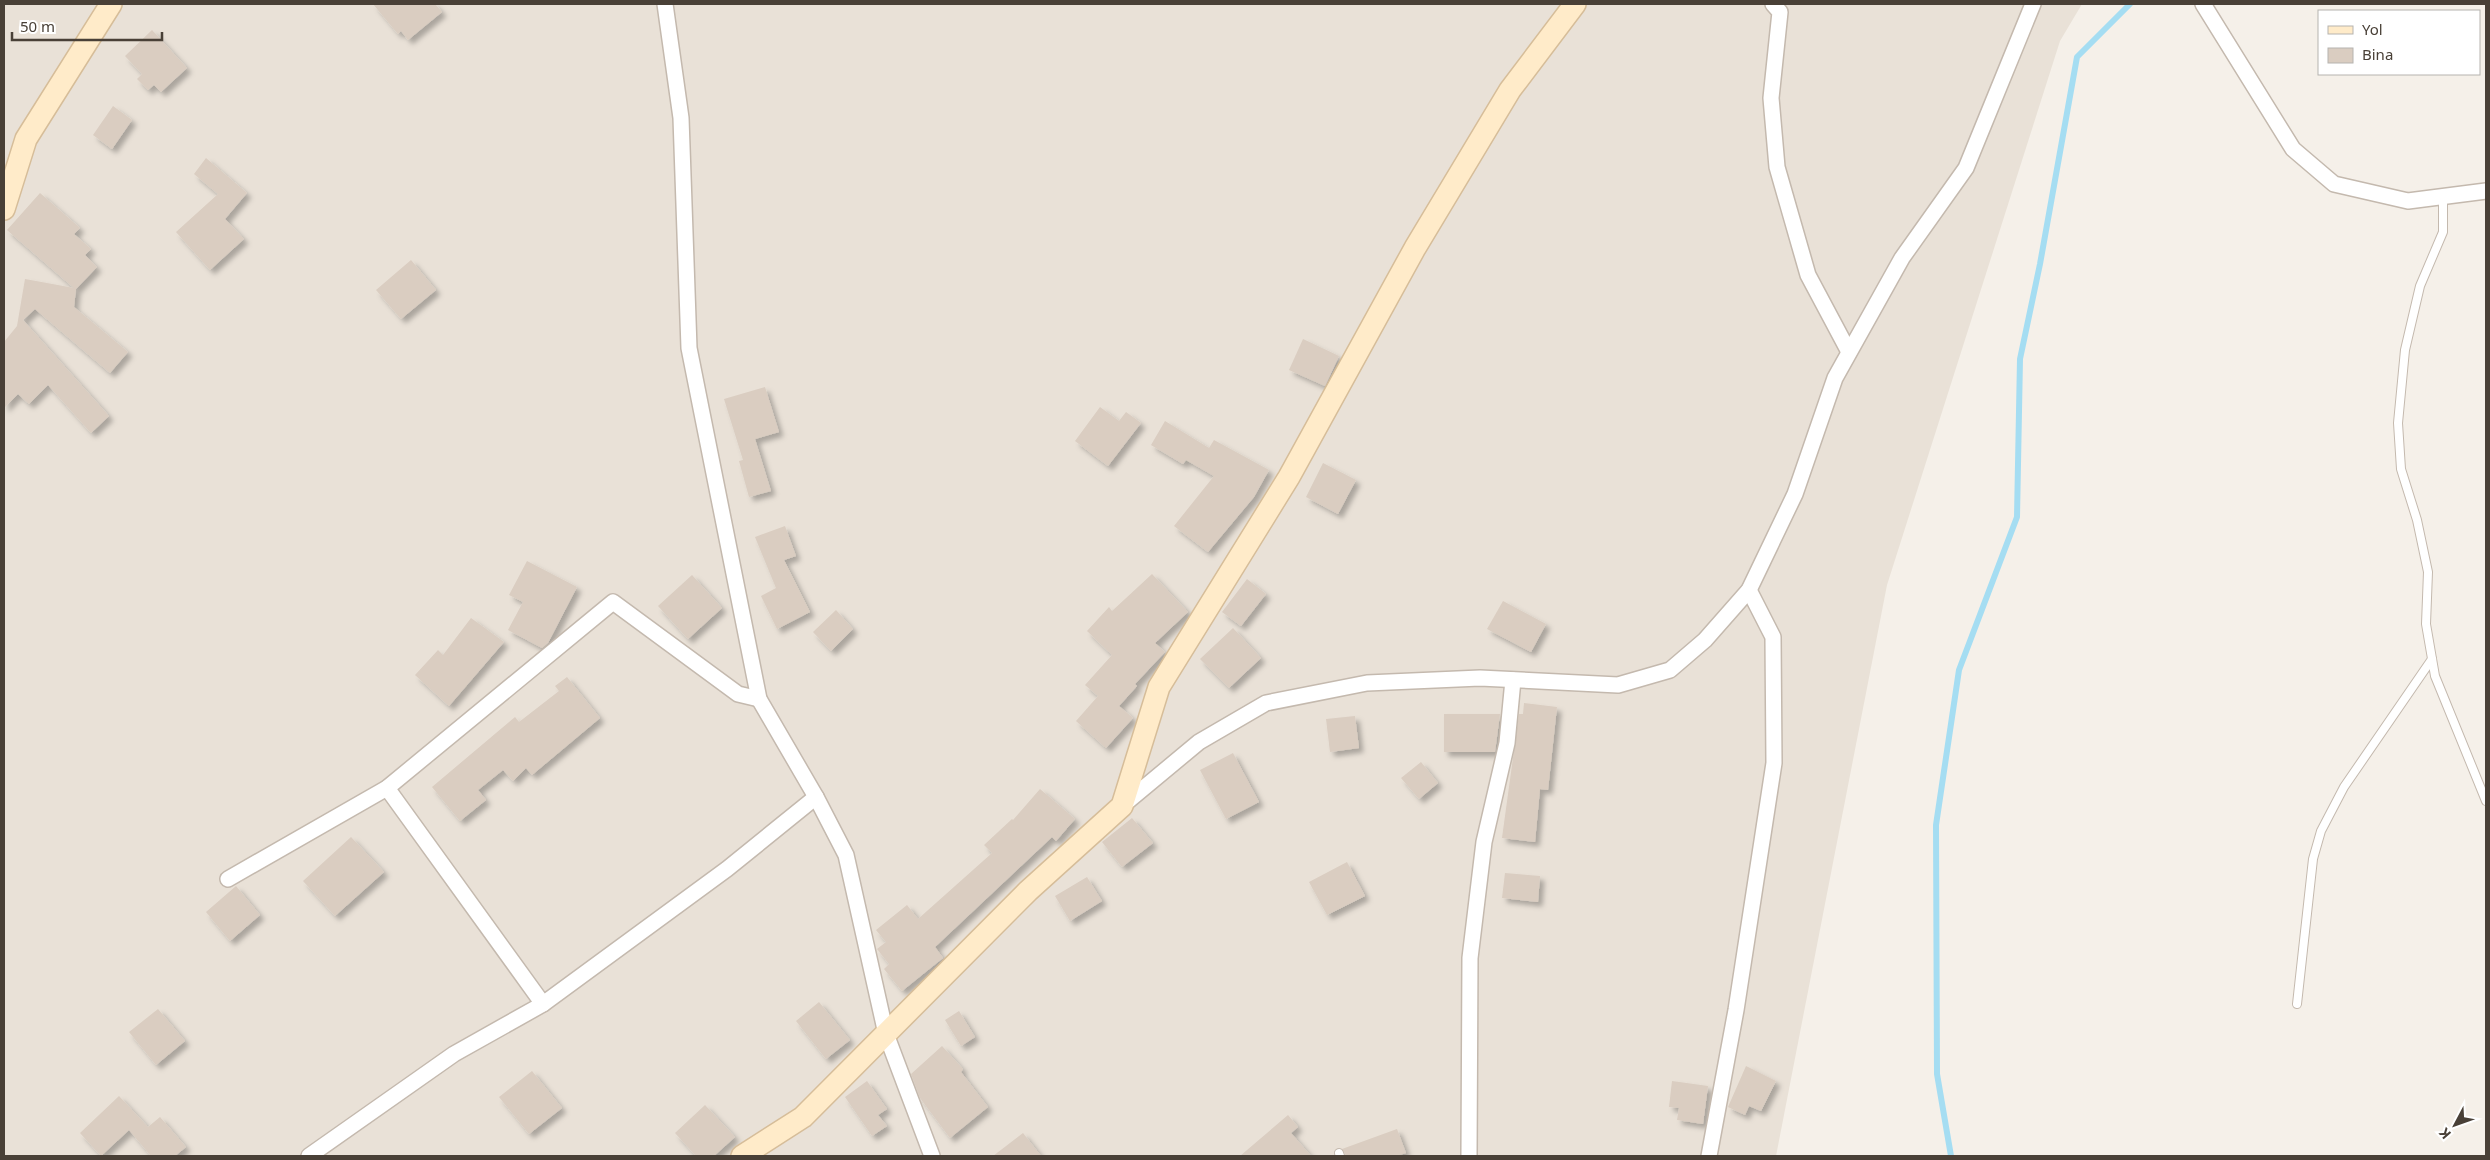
<svg xmlns="http://www.w3.org/2000/svg" width="2490" height="1160" viewBox="0 0 2490 1160" font-family="'Noto Sans',sans-serif">
<style>
.residential{fill:#e9e1d7}
.lines{fill:none;stroke-linecap:round;stroke-linejoin:round}
.stream{stroke:#a5ddf2;stroke-width:6}
.building{fill:#dacdc1;filter:url(#shadow)}
.lane-casing{stroke:#c4b9ae;stroke-width:10}
.street-casing{stroke:#c4b9ae;stroke-width:18}
.secondary-casing{stroke:#d6bd99;stroke-width:24}
.lane{stroke:#fff;stroke-width:8}
.street{stroke:#fff;stroke-width:15}
.secondary{stroke:#ffebc9;stroke-width:21}
</style>
<defs>
<filter id="shadow"><feDropShadow dx="4.5" dy="4.5" stdDeviation="2.5" flood-color="#0004"/></filter>
</defs>
<rect width="100%" height="100%" fill="#f5f0e9"/>
<path class="residential" d="M4,4H2082L2060,41L1887,585L1776,1156H4Z"/>
<g class="lines">
<path class="stream" d="M1951,1156L1937,1074L1936,825L1959,670L2017,517L2020,359L2040,264L2077,57L2130,4"/>
</g>
<g class="building">
<path d="M373,4H435L442,12L408,40L401,31L398,34Z"/>
<path d="M152,30L187,68L161,92L154,85L148,90L137,79L142,74L125,56Z"/>
<path d="M113,106L132,120L112,149L93,135Z"/>
<path d="M206,158L247,193L225,219L244,239L210,270L176,232L218,194L194,174Z"/>
<path d="M40,193L80,228L74,234L91,249L85,255L97,267L76,289L74,307L128,352L110,373L35,309L23,320L109,416L91,433L48,385L29,404L18,394L4,408V342L17,326L25,279L74,288L7,230Z"/>
<path d="M411,260L436,290L401,319L376,290Z"/>
<path d="M1303,339L1339,356L1325,386L1289,370Z"/>
<path d="M765,387L779,432L755,439L771,491L749,497L739,461L743,460L724,399Z"/>
<path d="M1100,407L1119,421L1126,412L1141,423L1108,466L1075,441Z"/>
<path d="M1165,421L1209,448L1214,440L1269,470L1254,497L1208,552L1174,526L1214,476L1186,460L1183,464L1151,445Z"/>
<path d="M1323,463L1356,480L1338,514L1306,497Z"/>
<path d="M785,526L796,556L784,560L810,612L777,629L761,596L776,588L755,537Z"/>
<path d="M527,561L577,587L548,643L542,648L508,630L523,602L509,595Z"/>
<path d="M1152,574L1188,612L1155,643L1165,652L1135,684L1137,686L1119,706L1133,718L1106,748L1076,721L1098,696L1085,685L1112,655L1087,631L1109,607L1112,611Z"/>
<path d="M692,575L722,608L688,639L658,606Z"/>
<path d="M1247,579L1266,594L1241,626L1222,612Z"/>
<path d="M1503,601L1546,624L1531,652L1487,629Z"/>
<path d="M836,610L853,629L831,651L813,632Z"/>
<path d="M471,618L504,642L449,706L415,675L438,650L443,655Z"/>
<path d="M1233,628L1261,658L1229,688L1200,659Z"/>
<path d="M567,677L600,718L532,775L526,768L513,781L503,770L478,790L486,800L460,821L432,787L515,717L519,722L559,691L555,686Z"/>
<path d="M1524,703L1557,707L1548,790L1540,789L1535,842L1502,838L1519,714H1523Z"/>
<path d="M1444,714H1500L1495,752H1444Z"/>
<path d="M1355,716L1359,748L1330,752L1326,719Z"/>
<path d="M1233,753L1259,802L1226,819L1200,770Z"/>
<path d="M1421,762L1438,783L1419,799L1401,778Z"/>
<path d="M1040,789L1075,819L1056,841L1052,837L935,947L943,958L902,991L884,969L889,964L877,949L886,942L876,930L907,905L918,919L992,853L984,845L1012,819L1013,820Z"/>
<path d="M1132,818L1153,843L1122,867L1102,842Z"/>
<path d="M351,837L384,872L335,916L303,881Z"/>
<path d="M1347,862L1365,896L1327,915L1309,882Z"/>
<path d="M1505,873L1540,876L1538,902L1502,898Z"/>
<path d="M1087,877L1102,901L1070,921L1055,896Z"/>
<path d="M236,886L260,915L230,941L206,912Z"/>
<path d="M819,1002L850,1040L826,1059L796,1021Z"/>
<path d="M158,1009L185,1041L156,1065L129,1032Z"/>
<path d="M959,1011L975,1037L961,1046L945,1020Z"/>
<path d="M942,1046L963,1069L961,1072L988,1107L950,1138L920,1098L911,1074Z"/>
<path d="M1746,1066L1776,1081L1761,1111L1749,1106L1745,1115L1728,1107Z"/>
<path d="M532,1071L562,1108L529,1134L499,1097Z"/>
<path d="M867,1081L887,1109L878,1115L887,1126L872,1136L845,1097Z"/>
<path d="M1672,1081L1708,1086L1703,1124L1677,1120L1679,1108L1669,1107Z"/>
<path d="M119,1096L148,1127L160,1117L186,1147L175,1156H151L129,1130L101,1156L80,1133Z"/>
<path d="M705,1105L735,1137L714,1156H696L675,1133Z"/>
<path d="M1288,1115L1298,1127L1291,1133L1311,1156H1240Z"/>
<path d="M1397,1129L1406,1153L1396,1156H1346L1342,1149Z"/>
<path d="M1023,1133L1041,1156H993Z"/>
</g>
<g class="lines">
<defs>
<g id="lane">
<path d="M2443,197V232L2420,286L2405,350L2398,423L2401,469L2417,520L2428,572L2426,624L2435,676L2486,801"/>
<path d="M2297,1004L2313,859L2321,831L2344,787L2432,659"/>
<path d="M1339,1153L1340,1156"/>
</g>
<g id="street">
<path d="M665,4L681,118L689,348L759,699L816,797L846,855L886,1034L932,1156"/>
<path d="M1773,4L1780,12L1771,98L1777,167L1808,275L1849,352"/>
<path d="M2203,4L2293,149L2334,184L2408,201L2486,191"/>
<path d="M387,788L543,1004"/>
<path d="M1122,806L1199,742L1266,703L1367,683L1480,678L1618,685L1670,670L1705,640L1749,590L1795,494L1835,378L1902,258L1966,168L2033,4"/>
<path d="M228,879L387,788L613,602L738,694L759,699"/>
<path d="M309,1156L454,1054L543,1004L727,869L816,797"/>
<path d="M1469,1156L1470,958L1484,842L1507,743L1513,680"/>
<path d="M1709,1156L1736,1010L1774,763L1773,637L1749,590"/>
</g>
<g id="secondary">
<path d="M4,209L26,139L111,4"/>
<path d="M742,1156L803,1117L1028,891L1122,806L1159,687L1289,477L1415,248L1510,90L1575,4"/>
</g>
</defs>
<use href="#lane" class="lane-casing"/>
<use href="#street" class="street-casing"/>
<use href="#secondary" class="secondary-casing"/>
<use href="#lane" class="lane"/>
<use href="#street" class="street"/>
<use href="#secondary" class="secondary"/>
</g>
<rect width="2490" height="1160" fill="none" stroke="#494037" stroke-width="10"/>
<rect x="2318" y="10" width="162" height="65" fill="#ffffff" stroke="#b6b3af"/>
<rect x="2328" y="26" width="25" height="8" fill="#ffebc9" stroke="#b6b3af"/>
<text x="2362" y="35" font-size="15" fill="#494037">Yol</text>
<rect x="2328" y="48" width="25" height="15" fill="#dacdc1" stroke="#b6b3af"/>
<text x="2362" y="60" font-size="15" fill="#494037">Bina</text>
<g transform="translate(2455 1125) rotate(229)" stroke="#ffffff" stroke-width="4" paint-order="stroke">
<path d="M0-4L9 19L0 12L-9 19Z" fill="#494037"/>
<text y="-8" font-size="14" font-weight="bold" text-anchor="middle" fill="#494037">K</text>
</g>
<path d="M12 32v8h150v-8" fill="none" stroke="#494037" stroke-width="2.5"/>
<text x="20" y="32" font-size="15" fill="#494037" stroke="#ffffff" stroke-width="4" paint-order="stroke">50 m</text>
</svg>
